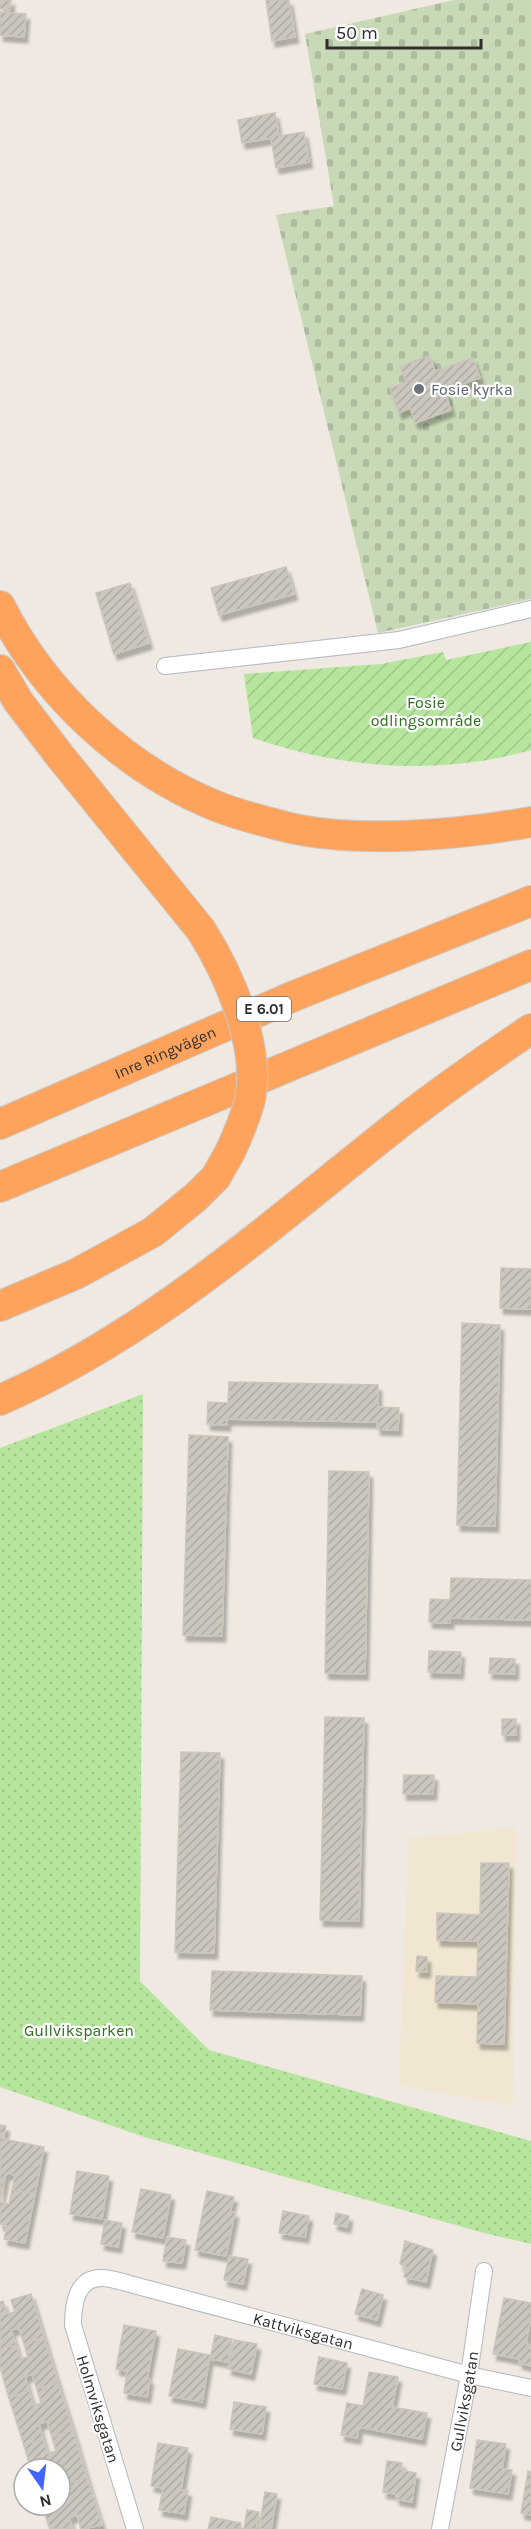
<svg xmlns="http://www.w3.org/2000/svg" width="531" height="2529" viewBox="0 0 531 2529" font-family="Karla,sans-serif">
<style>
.education{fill:#f0e6d1}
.grass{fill:url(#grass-dots)}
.cemetery{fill:url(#cemetery-stones)}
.garden{fill:url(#garden-furrows)}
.building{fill:url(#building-hatch);stroke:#cbc5ba;stroke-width:1.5;filter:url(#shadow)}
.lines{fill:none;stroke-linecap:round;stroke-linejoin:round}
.street-casing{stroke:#b4b7c1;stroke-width:18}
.highway-casing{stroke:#c9c9c9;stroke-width:32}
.street{stroke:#fff;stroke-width:16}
.highway{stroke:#ffa35c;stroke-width:30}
.highway-bridge-casing{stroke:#c9c9c9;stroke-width:32;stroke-linecap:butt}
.highway-bridge{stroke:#ffa35c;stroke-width:30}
.worship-dot{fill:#6b7280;stroke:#fff;stroke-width:2}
.labels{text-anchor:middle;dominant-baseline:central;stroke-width:4.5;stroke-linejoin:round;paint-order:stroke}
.shield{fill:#fff;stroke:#6d6d6d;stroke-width:1.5}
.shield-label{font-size:15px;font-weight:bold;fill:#2e2e2e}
.worship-label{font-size:16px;fill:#5b616d;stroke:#fff;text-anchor:start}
.park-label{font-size:16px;fill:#2c6e1b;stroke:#fff}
.street-label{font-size:16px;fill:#2e2e2e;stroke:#fff}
</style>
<defs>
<pattern id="grass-dots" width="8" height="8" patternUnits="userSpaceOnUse" patternTransform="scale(1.5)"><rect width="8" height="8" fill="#b6e59e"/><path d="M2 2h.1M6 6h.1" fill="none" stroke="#9dc588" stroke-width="1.8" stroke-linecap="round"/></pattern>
<pattern id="cemetery-stones" width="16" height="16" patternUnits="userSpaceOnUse" patternTransform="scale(1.5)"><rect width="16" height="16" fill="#c8d9b8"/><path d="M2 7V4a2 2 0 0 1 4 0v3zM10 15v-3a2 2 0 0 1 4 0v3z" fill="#acbb9e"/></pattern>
<pattern id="garden-furrows" width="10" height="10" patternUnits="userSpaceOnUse" patternTransform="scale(1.5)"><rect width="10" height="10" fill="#b6e59e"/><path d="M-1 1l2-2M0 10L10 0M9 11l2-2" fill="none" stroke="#9dc588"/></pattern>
<pattern id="building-hatch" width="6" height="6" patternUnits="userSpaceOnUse" patternTransform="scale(1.5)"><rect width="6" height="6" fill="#cbc7bf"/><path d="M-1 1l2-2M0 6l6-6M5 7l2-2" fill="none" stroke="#afaba4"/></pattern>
<filter id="shadow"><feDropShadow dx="3.5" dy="6" stdDeviation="1.5" flood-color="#0004"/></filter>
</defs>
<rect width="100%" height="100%" fill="#efe9e1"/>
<path class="education" d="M516,1828L513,2106L399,2085L409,1838Z"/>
<path class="grass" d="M143,1394L140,1981L209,2050L531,2141V2244L484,2233L144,2137L0,2087V1448Z"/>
<path class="cemetery" d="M454,0H531V599L378,633L276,215L334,206L305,34Z"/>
<path class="garden" d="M531,642V750C440,776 342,769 253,738L244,674L381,664L443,652L446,660Z"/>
<g class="building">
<path d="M0,0H11L10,10L0,9Z"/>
<path d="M266,0H289L295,37L272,41Z"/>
<path d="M0,12L26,14L24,37L0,35Z"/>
<path d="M275,113L279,136L304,132L309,162L276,168L271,138L242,143L238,120Z"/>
<path d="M430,356L435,371L473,358L480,378L445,390L451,410L415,423L410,408L399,413L390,388L406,382L400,366Z"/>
<path d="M286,567L294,594L219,615L211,588Z"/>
<path d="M130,583L149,643L114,654L96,593Z"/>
<path d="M501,1268L531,1269V1309L500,1308Z"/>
<path d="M462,1323L500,1325L495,1526L457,1525Z"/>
<path d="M229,1382L378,1385V1407L399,1408L398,1430L377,1429V1422L227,1419V1425L207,1424L208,1402L228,1403Z"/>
<path d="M189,1435L228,1437L222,1636L183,1635Z"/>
<path d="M329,1471L369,1472L365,1674L325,1673Z"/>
<path d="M451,1578L531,1580V1620L450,1618V1623L429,1622L430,1599L450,1600Z"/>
<path d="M429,1651L461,1652L460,1673L428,1672Z"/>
<path d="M490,1658L515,1659V1674L489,1673Z"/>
<path d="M325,1717L364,1718L359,1921L320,1920Z"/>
<rect x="502" y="1719" width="14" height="16"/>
<path d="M181,1752L220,1753L214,1953L175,1952Z"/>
<path d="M404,1775H434L433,1794H403Z"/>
<path d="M481,1863H509L504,2044L477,2043L478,2004L435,2002L436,1976L477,1977L478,1941L437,1940V1913L480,1915Z"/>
<path d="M417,1956L427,1957V1972L416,1971Z"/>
<path d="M212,1971L362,1976L360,2015L210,2010Z"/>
<path d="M0,2125L6,2126L3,2139L44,2147L35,2194L12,2190L15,2175L6,2173L3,2188L0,2187Z"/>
<path d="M77,2171L109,2176L102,2219L70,2214Z"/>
<path d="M0,2187L3,2188L0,2202L9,2204L12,2190L35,2194L25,2243L4,2239L7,2226L0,2224Z"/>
<path d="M141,2189L171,2195L163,2238L132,2232Z"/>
<path d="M207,2191L234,2197L230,2212H235L226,2256L195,2250Z"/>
<path d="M283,2211L309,2216L305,2237L279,2233Z"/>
<path d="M336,2213L349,2216L347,2227L334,2224Z"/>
<path d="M105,2220L122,2223L118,2247L101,2244Z"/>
<path d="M167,2237L186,2240L182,2263L163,2261Z"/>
<path d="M405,2241L433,2250L426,2282L404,2277L406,2266L400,2264Z"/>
<path d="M229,2256L248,2259L243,2284L224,2280Z"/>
<path d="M362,2289L383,2295L377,2320L355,2314Z"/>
<path d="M31,2294L44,2337L24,2344L19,2328L11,2330L16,2345L0,2350V2302L3,2301L7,2314L15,2312L11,2300Z"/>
<path d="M504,2298L531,2303V2317L526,2344L531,2345V2366L519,2363V2359L493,2354Z"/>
<path d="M124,2325L156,2331L147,2379H150L147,2397L124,2393L127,2371L116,2369Z"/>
<path d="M215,2335L232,2339L227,2362L210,2359Z"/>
<path d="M44,2337L58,2383L37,2389L32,2374L25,2377L29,2391L9,2398L0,2367V2350L16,2345L20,2359L28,2357L24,2344Z"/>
<path d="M234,2340L257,2344L251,2374L228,2369Z"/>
<path d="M178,2349L210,2355L202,2402L169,2396Z"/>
<path d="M319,2357L347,2363L342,2389L314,2384Z"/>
<path d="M369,2372L398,2377L392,2407L427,2413L422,2439L359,2427L357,2438L341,2435L347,2403L363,2406Z"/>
<path d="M58,2383L73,2430L52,2437L47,2421L39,2424L43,2439L24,2445L9,2398L29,2391L34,2406L41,2403L37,2389Z"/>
<path d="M234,2402L266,2407L262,2434L230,2429Z"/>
<path d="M73,2430L87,2478L66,2484L60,2469H31L24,2445L43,2439L48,2454L56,2451L52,2437Z"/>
<path d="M477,2440L506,2444L502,2469L512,2470L508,2494L470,2488Z"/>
<path d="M158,2443L188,2448L181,2490L188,2491L184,2514L159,2510L163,2488L151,2486Z"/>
<path d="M387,2461L402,2463L401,2470L416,2473L412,2502L396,2499V2494L383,2492Z"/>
<path d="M528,2471L531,2472V2515L521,2513Z"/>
<path d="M87,2478L102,2525L81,2529L77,2515L69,2518L73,2529H50L42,2505H60V2490L63,2500L70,2498L66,2484Z"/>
<path d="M265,2492L277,2494L271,2529H259Z"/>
<path d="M247,2510L259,2512L256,2529H244Z"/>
<path d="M211,2517L241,2523L240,2529H208Z"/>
</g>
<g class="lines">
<defs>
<g id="street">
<path d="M165,666L399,640L531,609"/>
<path id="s1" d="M135,2529L73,2325C73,2306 76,2277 102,2278C111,2278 122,2282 130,2284L469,2375L531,2388"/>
<path id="s2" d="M440,2529L469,2375L484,2271"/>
</g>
<g id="highway">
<path d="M0,606C44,694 125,769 216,806C238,815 263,821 286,827C358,844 458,835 531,822"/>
<path d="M0,670L18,701L60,756L201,930"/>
<path id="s3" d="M0,1124L294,996L531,901"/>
<path d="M0,1187L531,965"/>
<path d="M0,1306L76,1274L153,1232L196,1197L216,1177L230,1152"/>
<path d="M0,1400C153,1333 275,1221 405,1119C446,1087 488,1058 531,1029"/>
</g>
</defs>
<use href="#street" class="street-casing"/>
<use href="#highway" class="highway-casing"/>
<use href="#street" class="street"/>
<use href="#highway" class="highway"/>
<defs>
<path id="highway-bridge" d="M201,930C229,974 261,1047 250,1100C245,1118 238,1135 230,1152"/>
</defs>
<use href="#highway-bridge" class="highway-bridge-casing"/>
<use href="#highway-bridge" class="highway-bridge"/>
</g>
<circle class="worship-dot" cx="419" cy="389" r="6"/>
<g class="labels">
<rect class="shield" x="237" y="997" width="54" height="24" rx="4.5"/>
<g class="shield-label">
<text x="264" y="1009">E 6.01</text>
</g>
<g class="worship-label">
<text x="431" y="389">Fosie kyrka</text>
</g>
<g class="park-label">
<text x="426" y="702">Fosie<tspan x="426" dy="18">odlingsområde</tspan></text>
<text x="79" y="2030">Gullviksparken</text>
</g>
<g class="street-label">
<text stroke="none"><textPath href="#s3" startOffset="180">Inre Ringvägen</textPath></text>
<text stroke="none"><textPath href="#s1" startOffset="484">Kattviksgatan</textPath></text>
<text stroke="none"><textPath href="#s2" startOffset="130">Gullviksgatan</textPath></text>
<text transform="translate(98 2409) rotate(73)">Holmviksgatan</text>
</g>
</g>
<g transform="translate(42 2487) rotate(166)"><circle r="28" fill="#ffffff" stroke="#ababab" stroke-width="1.5"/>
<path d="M0-4.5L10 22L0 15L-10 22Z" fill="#4264fb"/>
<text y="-9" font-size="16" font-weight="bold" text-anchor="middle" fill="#2e2e2e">N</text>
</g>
<path d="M327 39v9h154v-9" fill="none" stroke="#2e2e2e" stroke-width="3"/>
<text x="336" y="39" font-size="18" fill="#2e2e2e" stroke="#ffffff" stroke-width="4.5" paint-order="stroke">50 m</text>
</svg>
